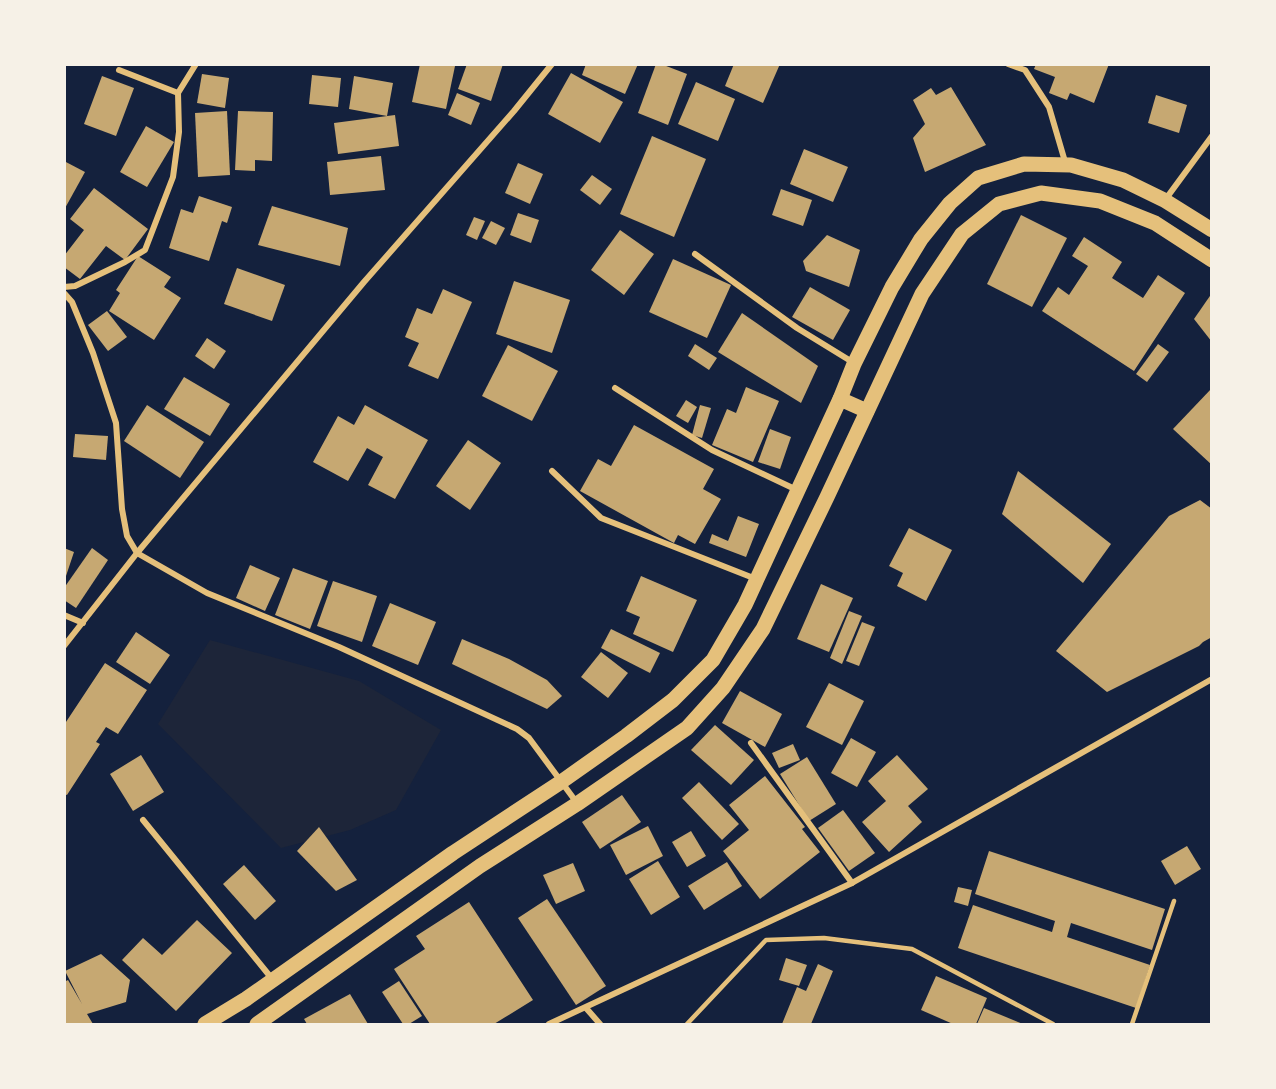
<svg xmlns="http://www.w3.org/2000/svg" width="1276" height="1089" viewBox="0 0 1276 1089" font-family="Bitter,serif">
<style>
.green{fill:#1d2539}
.building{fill:#c6a872}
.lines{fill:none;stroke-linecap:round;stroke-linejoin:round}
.service{stroke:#e5c07b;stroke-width:4.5}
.minor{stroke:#e5c07b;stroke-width:6}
.primary{stroke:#e5c07b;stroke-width:15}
</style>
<rect width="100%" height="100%" fill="#14213d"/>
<path class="green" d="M210,640L359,681L441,730L396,810L350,830L281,848L158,724Z"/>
<g class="building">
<path d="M420,64L455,66L446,109L412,102Z"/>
<path d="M467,64H503L491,101L458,89Z"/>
<path d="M586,64H638L625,94L582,75Z"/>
<path d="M656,64H661L687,74L668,125L638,113Z"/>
<path d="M734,64H780L763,103L725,86Z"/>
<path d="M1036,64H1109L1094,103L1070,93L1067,100L1049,93L1055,77L1034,69Z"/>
<path d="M571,73L623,102L600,143L548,114Z"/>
<path d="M202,74L229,78L225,108L197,103Z"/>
<path d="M312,75L341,78L338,107L309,104Z"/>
<path d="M102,76L134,88L116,136L84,124Z"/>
<path d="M354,76L393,83L387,116L349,109Z"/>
<path d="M696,82L735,99L718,141L678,124Z"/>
<path d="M951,87L986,145L925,172L913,138L925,124L913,100L931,88L936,95Z"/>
<path d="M457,93L480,103L471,125L448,115Z"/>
<path d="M1156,95L1187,105L1179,133L1148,123Z"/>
<path d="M227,111L230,175L198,177L195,113Z"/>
<path d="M238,111L273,112L272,161L255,160V171L235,170Z"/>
<path d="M395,115L399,146L338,154L334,123Z"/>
<path d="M146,126L174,142L147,187L120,172Z"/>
<path d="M652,136L706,159L674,237L620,214Z"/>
<path d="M804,149L848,167L833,202L790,184Z"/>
<path d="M381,156L385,190L330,195L327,162Z"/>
<path d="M64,161L85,172L64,210Z"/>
<path d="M518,163L543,174L530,204L505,193Z"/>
<path d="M592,175L612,189L600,205L580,190Z"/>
<path d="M94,188L148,229L125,260L106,246L80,279L64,267V256L84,230L70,219Z"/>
<path d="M781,189L812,200L803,226L772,215Z"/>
<path d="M199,196L232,207L227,223L222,221L209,261L169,248L181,209L193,213Z"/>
<path d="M272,206L348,228L340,266L258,245Z"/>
<path d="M518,213L539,220L531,243L510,235Z"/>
<path d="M1021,215L1067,238L1032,307L987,284Z"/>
<path d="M474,217L485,221L477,240L466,235Z"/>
<path d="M491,221L505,228L496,245L482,238Z"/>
<path d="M620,230L654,254L624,295L591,270Z"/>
<path d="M827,235L860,250L849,287L806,271L803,261Z"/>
<path d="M1084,237L1122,262L1112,278L1143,298L1158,275L1185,293L1134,371L1042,311L1058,287L1069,295L1088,266L1072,256Z"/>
<path d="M138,256L171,277L164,287L181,298L154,340L109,311L120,293L116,290Z"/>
<path d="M673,259L731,285L707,338L649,312Z"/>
<path d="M237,268L285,285L272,321L224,304Z"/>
<path d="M514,281L570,300L552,353L496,334Z"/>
<path d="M810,287L850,310L833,340L792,317Z"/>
<path d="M443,289L472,302L438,379L408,366L419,343L405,337L417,308L432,314Z"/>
<path d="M1212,293V342L1194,319Z"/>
<path d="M107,311L127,337L108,351L88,325Z"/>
<path d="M742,313L818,366L801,403L718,352Z"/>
<path d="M207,338L226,351L214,369L195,356Z"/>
<path d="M695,344L717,358L709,370L688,356Z"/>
<path d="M1158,344L1169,352L1147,382L1136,374Z"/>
<path d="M508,345L558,371L532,421L482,396Z"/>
<path d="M184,377L230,404L210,436L164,409Z"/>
<path d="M746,387L779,401L753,462L712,445L727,409L736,413Z"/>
<path d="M1212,388V465L1173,429Z"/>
<path d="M686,400L697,407L688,423L676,416Z"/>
<path d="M147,405L204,442L180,478L124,441Z"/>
<path d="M365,405L428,440L395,499L368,485L383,457L367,448L348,481L313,462L338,416L354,425Z"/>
<path d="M700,405L711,408L702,438L692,435Z"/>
<path d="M634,425L714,469L703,489L721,499L695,544L678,535L674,543L580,491L598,459L611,466Z"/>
<path d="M770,429L791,437L780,469L758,462Z"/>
<path d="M75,434L108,436L106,460L73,457Z"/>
<path d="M468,440L501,463L470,510L436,486Z"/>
<path d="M1018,471L1111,544L1083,583L1002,514Z"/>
<path d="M1200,500L1212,509V637L1203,642L1199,646L1107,692L1056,651L1169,516Z"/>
<path d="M738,516L759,524L746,557L709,543L712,534L728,541Z"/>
<path d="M909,528L952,550L926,601L897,586L903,573L889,566Z"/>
<path d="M64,548L74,552L65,579H64Z"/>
<path d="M92,548L108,560L76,608L64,600V588Z"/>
<path d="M250,565L280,578L265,611L236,598Z"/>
<path d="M293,568L328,581L310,629L275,615Z"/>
<path d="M641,576L697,600L673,652L633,634L640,617L626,611Z"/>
<path d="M333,581L377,596L362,642L317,626Z"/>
<path d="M821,584L853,598L829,652L797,639Z"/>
<path d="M390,603L436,622L418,665L372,646Z"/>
<path d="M849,611L862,616L842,664L830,658Z"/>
<path d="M862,622L875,627L859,666L846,661Z"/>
<path d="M611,629L660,653L650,673L601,648Z"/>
<path d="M136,632L170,655L150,684L116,662Z"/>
<path d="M462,639L509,659L547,680L562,696L547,709L452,664Z"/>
<path d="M601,652L628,673L608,698L581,677Z"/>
<path d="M105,663L147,690L118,734L106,727L96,742L100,744L67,795L64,794V725Z"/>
<path d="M829,683L864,701L842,745L806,727Z"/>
<path d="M740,691L782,714L765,747L722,723Z"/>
<path d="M715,725L754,760L731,785L691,750Z"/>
<path d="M851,738L876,752L857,787L831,773Z"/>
<path d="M793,744L800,760L779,768L772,753Z"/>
<path d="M141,755L164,792L133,811L110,774Z"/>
<path d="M897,755L928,789L908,806L922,822L889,852L862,822L886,801L868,781Z"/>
<path d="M807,757L836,804L809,821L780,774Z"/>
<path d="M765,776L805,827L802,829L820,852L760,899L723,851L749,830L729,805Z"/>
<path d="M699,782L739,824L722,840L682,798Z"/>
<path d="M622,795L641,822L600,849L582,822Z"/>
<path d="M843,810L875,853L849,871L818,828Z"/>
<path d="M648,826L663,856L626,875L610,845Z"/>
<path d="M319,827L357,880L336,891L297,851Z"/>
<path d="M691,831L706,856L687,867L672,842Z"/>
<path d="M1187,846L1201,869L1175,885L1161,861Z"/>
<path d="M989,851L1165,909L1152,950L1071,923L1067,937L1150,965L1136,1008L958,948L973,905L1052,932L1055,921L975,894Z"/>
<path d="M658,861L680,897L651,915L629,879Z"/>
<path d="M727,862L742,886L704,910L688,886Z"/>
<path d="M573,863L585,891L556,904L543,875Z"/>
<path d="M244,865L276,901L255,920L223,884Z"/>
<path d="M958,887L972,890L968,906L954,902Z"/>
<path d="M547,899L606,986L576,1005L518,918Z"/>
<path d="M469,902L533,1000L494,1024H430L394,969L425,949L416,936Z"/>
<path d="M197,920L232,953L176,1011L122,960L143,938L162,955Z"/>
<path d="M101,954L130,980L126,1002L87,1014L93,1024H66L64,1021V982L68,980L82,1004L65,971Z"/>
<path d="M786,958L807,965L799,986L779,980Z"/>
<path d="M818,964L833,971L811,1024H782L797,987L806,991Z"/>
<path d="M936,976L987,998L976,1024H953L921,1010Z"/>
<path d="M399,981L422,1016L409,1024H403L382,992Z"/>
<path d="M350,994L368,1024H307L304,1019Z"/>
<path d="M984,1008L1023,1024H977Z"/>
</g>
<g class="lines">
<g class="service">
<path d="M687,1024L766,940L824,938L912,949L1053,1024"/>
<path d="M1132,1024L1174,901"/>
</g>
<g class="minor">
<path d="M1008,64L1025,70L1049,107L1066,165"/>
<path d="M119,70L178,93"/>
<path d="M1165,200L1212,136"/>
<path d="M695,254L797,328L854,363"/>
<path d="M64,287L75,286L125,262L145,250L173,177L179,132L178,93L196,64"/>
<path d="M64,293L72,302L93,353L116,423L122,509L127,536L137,553L207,593L339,647L517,729L529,738L577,803"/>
<path d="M615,388L712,450L797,490"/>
<path d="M552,471L601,518L756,579"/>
<path d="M64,615L83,623"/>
<path d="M64,646L137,553L364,282L514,111L552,64"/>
<path d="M751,743L852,883"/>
<path d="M143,820L273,980"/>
<path d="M586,1008L600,1024"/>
<path d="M549,1024L852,883L1212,679"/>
</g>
<g class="primary">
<path d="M840,399L867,411"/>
<path d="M205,1024L246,999L453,853L561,782L626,736L673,700L713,660L745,605L840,399L854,364L892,287L921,239L950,203L978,178L1024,164L1071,165L1123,180L1164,200L1212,230"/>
<path d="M257,1024L480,866L577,804L687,728L723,688L763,629L827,497L922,294L962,234L999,204L1041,193L1100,201L1155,223L1212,260"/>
</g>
</g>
<rect width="1276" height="1089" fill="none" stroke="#f6f1e7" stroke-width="132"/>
</svg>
